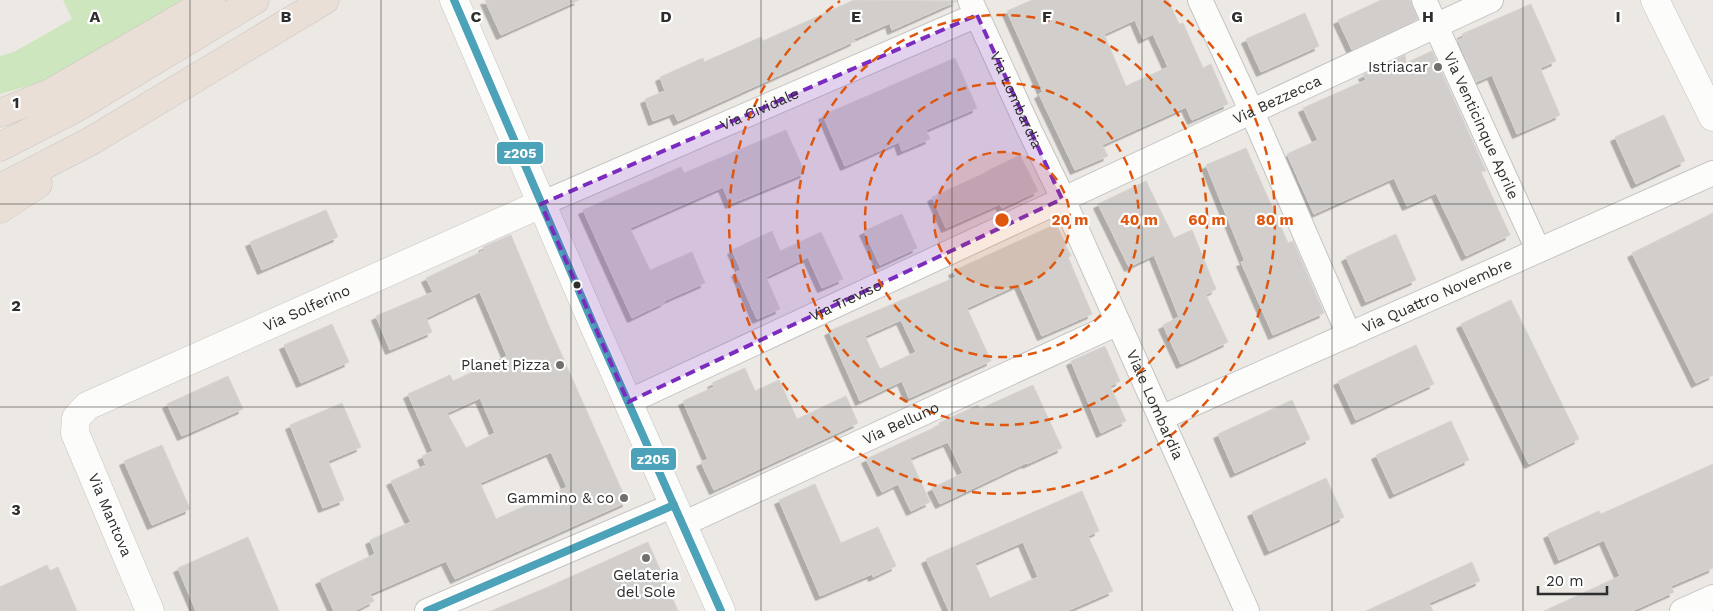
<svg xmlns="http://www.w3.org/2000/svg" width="1713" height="611" viewBox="0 0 1713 611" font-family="'Work Sans',sans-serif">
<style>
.green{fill:#cee6be}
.building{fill:#d1cecb;stroke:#d7d4d0;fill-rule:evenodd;filter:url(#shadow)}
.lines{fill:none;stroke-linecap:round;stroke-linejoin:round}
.street-casing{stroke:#c5c4c5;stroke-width:26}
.secondary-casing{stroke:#c5c4c5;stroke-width:29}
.highway-casing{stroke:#c6c5c4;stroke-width:29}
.street{stroke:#fcfcfb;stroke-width:24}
.secondary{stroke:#fcfcfb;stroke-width:28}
.highway{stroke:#eadfd6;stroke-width:28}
.bus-1-casing{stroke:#fff;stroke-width:11}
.bus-1{stroke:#4ca2b8;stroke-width:8}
.marked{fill:#7b2cbf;fill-opacity:0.2;stroke:#7b2cbf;stroke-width:4;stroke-dasharray:10 6;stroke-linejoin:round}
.grid{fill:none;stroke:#2e2e2e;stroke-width:1;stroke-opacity:0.55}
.ring{fill:none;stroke:#df570e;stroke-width:2.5;stroke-dasharray:9 6}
.poi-dot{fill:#706f6e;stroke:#fff;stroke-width:2}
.bus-dot{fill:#2e2e2e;stroke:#fff;stroke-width:2}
.labels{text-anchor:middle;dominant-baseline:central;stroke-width:4.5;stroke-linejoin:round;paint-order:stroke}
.poi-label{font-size:15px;fill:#2e2e2e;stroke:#fff;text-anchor:end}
.street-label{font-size:15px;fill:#2e2e2e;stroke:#fff}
.grid-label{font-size:16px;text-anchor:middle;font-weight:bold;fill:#2e2e2e;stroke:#fff;stroke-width:4.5;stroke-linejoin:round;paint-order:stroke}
.centre{fill:#df570e;stroke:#fff;stroke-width:2.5}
.ring-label{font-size:15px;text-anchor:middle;font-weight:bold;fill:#df570e;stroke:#fff;stroke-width:4.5;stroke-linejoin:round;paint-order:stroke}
.line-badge{stroke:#fff;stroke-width:2}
.badge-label{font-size:14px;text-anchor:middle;font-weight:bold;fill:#fff}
</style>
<defs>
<filter id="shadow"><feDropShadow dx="-4.5" dy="4.5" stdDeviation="0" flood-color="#0004"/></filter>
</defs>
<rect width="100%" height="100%" fill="#ece8e4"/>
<path class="green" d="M63,0H184L42,82L0,94V56L14,52L72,19Z"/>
<g class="building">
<path d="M485,0H579L501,35Z"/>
<path d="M854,0L957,1L892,30L890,23L854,39L855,41L678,121L674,113L653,121L645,99L665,91L660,77L703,58L704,62L761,37L763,41Z"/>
<path d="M1032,0H1168L1179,24L1183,23L1203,68L1211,64L1228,104L1192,120L1186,107L1102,145L1108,156L1075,170L1039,94L1043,92L1007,11ZM1135,20L1143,39L1153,34L1168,67L1126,86L1104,34Z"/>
<path d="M1381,0H1410L1418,19L1352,50L1338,20Z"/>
<path d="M1531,4L1556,61L1540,68L1560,115L1517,134L1492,75L1476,82L1458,40L1463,38L1462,34Z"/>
<path d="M1305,13L1319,46L1261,72L1246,39Z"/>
<path d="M1432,51L1486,171L1481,172L1510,235L1466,256L1436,193L1407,206L1394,178L1314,214L1287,154L1318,140L1303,108L1366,80L1363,75L1405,55L1406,63Z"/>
<path d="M955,58L977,108L926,130L930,139L902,151L899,142L845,166L823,115Z"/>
<path d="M1664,115L1685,161L1636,184L1615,137Z"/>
<path d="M786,130L805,173L730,204L723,187L630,228L650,270L692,252L705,283L664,301L665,302L632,318L583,210L681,167L684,173Z"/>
<path d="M1246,148L1288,243L1293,241L1324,313L1273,335L1241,262L1245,261L1206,165Z"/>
<path d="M1020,155L1038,191L1002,208L1000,204L946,228L932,197L985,173V172Z"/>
<path d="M1146,181L1174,238L1192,230L1216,289L1206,295L1228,342L1181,364L1163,325L1179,317L1154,255L1129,267L1098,204Z"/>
<path d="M326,210L338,237L262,270L250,242Z"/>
<path d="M1713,213V375L1696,383L1632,253Z"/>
<path d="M902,214L917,248L880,265L864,231Z"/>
<path d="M1056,224L1071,256L1068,257L1092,314L1042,336L1019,284L967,308L991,361L909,398L902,381L860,401L829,331L956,277L953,271ZM901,320L916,352L880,369L865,336Z"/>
<path d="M772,231L780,251L821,232L843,279L822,288L808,257L766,277L780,309L757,319L736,272L741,270L732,250Z"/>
<path d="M1396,234L1416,280L1366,302L1346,257Z"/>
<path d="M511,235L549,326L627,502L455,579L446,561L370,594L374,601L354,611H334L320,580L375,554L370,540L411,522L391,481L426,465L422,456L433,451L408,394L450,375L453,381L507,356L480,292L426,318L432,332L390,350L376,316L433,292L426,278L485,250L483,247ZM480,398L495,433L466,448L447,413ZM551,452L567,487L496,519L480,483Z"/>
<path d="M1511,300L1579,439L1529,464L1461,324Z"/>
<path d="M332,324L349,362L301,383L284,345Z"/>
<path d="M1416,345L1434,384L1356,420L1338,381Z"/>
<path d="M1105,346L1120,381L1110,386L1126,421L1101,433L1071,361Z"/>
<path d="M745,368L755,391L779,380L797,419L846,396L858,423L714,490L701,462L708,459L683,401L714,387L712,383Z"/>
<path d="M228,376L243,409L182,436L167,404Z"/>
<path d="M1033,385L1062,448L1027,464L1026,463L940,504L932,488L963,473L948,442L910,458L930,502L911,511L898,484L882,492L866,459L940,425L939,423L978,405L980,409Z"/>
<path d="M1292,400L1310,439L1235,473L1218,434Z"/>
<path d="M342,403L361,447L328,461L344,500L323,508L290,425Z"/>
<path d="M1451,421L1469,460L1394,494L1376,455Z"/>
<path d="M162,445L190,509L152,525L124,461Z"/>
<path d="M1713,464V568L1671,586L1674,592L1632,611H1544L1620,576L1604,540L1559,560L1548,534L1599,511L1601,514Z"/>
<path d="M1326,478L1344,517L1269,551L1252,512Z"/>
<path d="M815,484L841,543L878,527L896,566L873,577L872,574L820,596L779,500Z"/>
<path d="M1082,491L1099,531L1088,536L1113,591L1067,611H949L926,559ZM1023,542L1038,577L990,598L975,563Z"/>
<path d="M248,537L279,611H196L178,568Z"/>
<path d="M648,542L678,611H491L548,587Z"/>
<path d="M1472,562L1480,581L1429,603L1433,611H1366Z"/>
<path d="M47,565L50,571L58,567L77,611H0V587Z"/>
</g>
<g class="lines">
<defs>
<g id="street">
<path id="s1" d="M970,0L1029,129L1058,188L1247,611"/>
<path d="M1200,0L1252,112L1349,335"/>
<path id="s2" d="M1424,0L1538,250"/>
<path id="s3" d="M541,204L977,15"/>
<path id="s4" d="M628,402L1491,0"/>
<path id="s5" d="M1161,418L1713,173"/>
<path id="s6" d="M683,524L1118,323"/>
<path d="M427,611L674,505"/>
<path d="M1682,611L1713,597"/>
</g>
<g id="secondary">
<path d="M454,0L592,321L721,611"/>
<path d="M1655,0L1713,117"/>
<path id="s7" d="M150,611L75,433L76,418L87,406L541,204"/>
</g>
<g id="highway">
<path d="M0,113L50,93L211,0"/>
<path d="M0,147L76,108L255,0"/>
<path d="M0,188L91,141L325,0"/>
<path d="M0,209L38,184"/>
</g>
</defs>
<use href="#street" class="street-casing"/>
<use href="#secondary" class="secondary-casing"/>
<use href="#highway" class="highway-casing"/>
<use href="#street" class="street"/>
<use href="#secondary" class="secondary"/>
<use href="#highway" class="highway"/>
<defs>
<g id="bus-1">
<path d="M454,0L592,321L721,611"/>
<path d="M427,611L674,505"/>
</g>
</defs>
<use href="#bus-1" class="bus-1-casing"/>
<use href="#bus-1" class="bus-1"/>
</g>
<path class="marked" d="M977,15L1062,199L628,402L541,204Z"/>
<path class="grid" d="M190,0V611M381,0V611M571,0V611M761,0V611M952,0V611M1142,0V611M1332,0V611M1523,0V611M0,204H1713M0,407H1713"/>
<circle cx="1002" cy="220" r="68" fill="#df570e" fill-opacity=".12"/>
<g class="ring">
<circle cx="1002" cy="220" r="68"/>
<circle cx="1002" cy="220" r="137"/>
<circle cx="1002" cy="220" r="205"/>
<path d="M1164 1A273 273 0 1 1 840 1"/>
</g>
<g class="poi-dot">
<circle cx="1438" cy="67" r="5"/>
<circle cx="560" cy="365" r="5"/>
<circle cx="624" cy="498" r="5"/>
<circle cx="646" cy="558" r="5"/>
</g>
<circle class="bus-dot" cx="577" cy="285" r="4.5"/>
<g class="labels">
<g class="poi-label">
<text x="1428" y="67">Istriacar</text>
<text x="550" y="365">Planet Pizza</text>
<text x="614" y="498">Gammino &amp; co</text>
<text x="646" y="575" text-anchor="middle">Gelateria<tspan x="646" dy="17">del Sole</tspan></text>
</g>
<g class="street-label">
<text stroke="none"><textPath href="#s1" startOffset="110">Via Lombardia</textPath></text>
<text stroke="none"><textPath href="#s4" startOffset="716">Via Bezzecca</textPath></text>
<text stroke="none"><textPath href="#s3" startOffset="238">Via Cividale</textPath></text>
<text stroke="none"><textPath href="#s2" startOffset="138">Via Venticinque Aprile</textPath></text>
<text stroke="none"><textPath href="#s5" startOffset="302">Via Quattro Novembre</textPath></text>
<text stroke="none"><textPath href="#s4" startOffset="240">Via Treviso</textPath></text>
<text stroke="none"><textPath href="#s7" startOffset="465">Via Solferino</textPath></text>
<text stroke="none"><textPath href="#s1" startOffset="445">Viale Lombardia</textPath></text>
<text stroke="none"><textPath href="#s6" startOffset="240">Via Belluno</textPath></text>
<text transform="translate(110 515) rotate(67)">Via Mantova</text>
</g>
</g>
<g class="grid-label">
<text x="95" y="22">A</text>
<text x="286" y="22">B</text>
<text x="476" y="22">C</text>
<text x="666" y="22">D</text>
<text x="856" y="22">E</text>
<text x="1047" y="22">F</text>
<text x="1237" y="22">G</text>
<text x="1428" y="22">H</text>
<text x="1618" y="22">I</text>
<text x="16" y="108">1</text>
<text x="16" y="311">2</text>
<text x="16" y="515">3</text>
</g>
<circle cx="1002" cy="220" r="8" class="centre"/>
<g class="ring-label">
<text x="1070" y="225">20 m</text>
<text x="1139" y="225">40 m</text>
<text x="1207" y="225">60 m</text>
<text x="1275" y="225">80 m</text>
</g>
<g class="line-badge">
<rect x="496" y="141" width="48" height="24" rx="5" fill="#4ca2b8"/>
<rect x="630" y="447" width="47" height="24" rx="5" fill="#4ca2b8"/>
</g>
<g class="badge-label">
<text x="520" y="158">z205</text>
<text x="653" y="464">z205</text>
</g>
<path d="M1538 586v8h69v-8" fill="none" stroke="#2e2e2e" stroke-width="2.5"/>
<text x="1546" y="586" font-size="15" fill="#2e2e2e" stroke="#ffffff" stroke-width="4" paint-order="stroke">20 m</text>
</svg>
